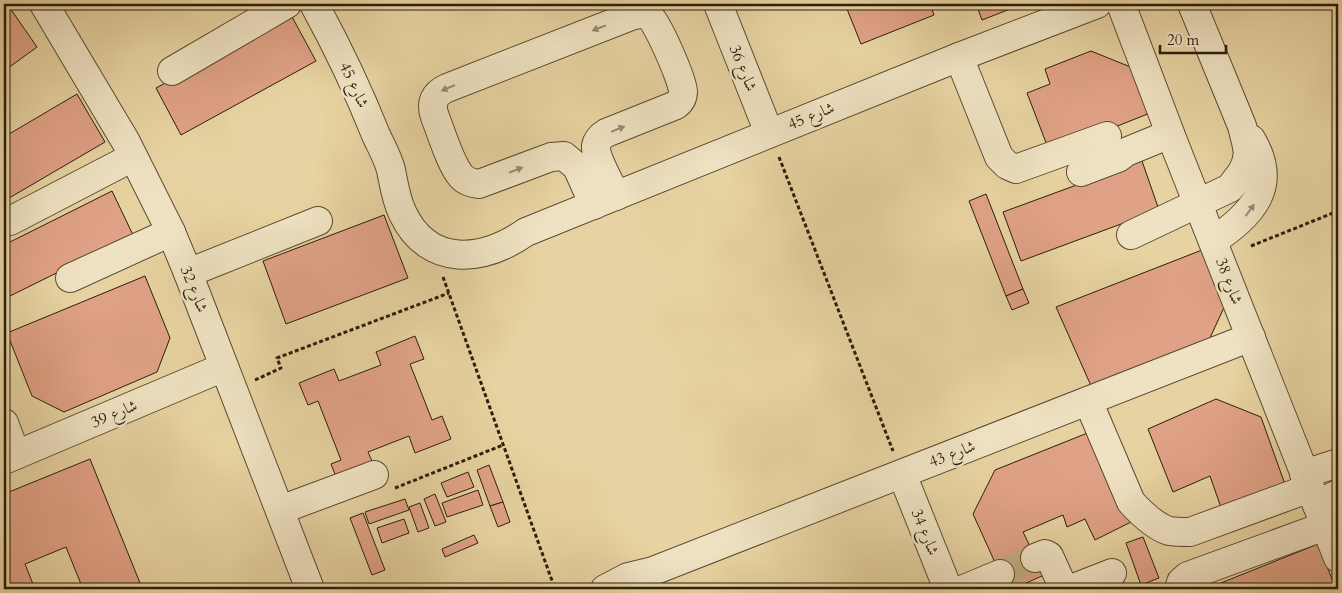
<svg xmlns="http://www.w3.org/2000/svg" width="1342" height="593" viewBox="0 0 1342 593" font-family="Cardo,Amiri,serif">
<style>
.building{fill:#e0a286;stroke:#2b1e0d}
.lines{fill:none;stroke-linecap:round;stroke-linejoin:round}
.minor-tunnel{stroke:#c1af83;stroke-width:28;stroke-dasharray:28 14;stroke-linecap:butt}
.minor-casing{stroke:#5a4b32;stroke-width:30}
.path{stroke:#2b1e0d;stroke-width:3;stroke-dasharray:4 2.5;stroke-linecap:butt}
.minor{stroke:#efe2c2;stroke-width:28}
.oneway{fill:#978a71}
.labels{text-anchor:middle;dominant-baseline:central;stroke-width:5;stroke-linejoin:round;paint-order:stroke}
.street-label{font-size:16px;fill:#2b1e0d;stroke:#efe2c2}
</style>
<rect width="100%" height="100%" fill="#e7d3a1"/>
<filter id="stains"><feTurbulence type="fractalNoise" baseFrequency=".004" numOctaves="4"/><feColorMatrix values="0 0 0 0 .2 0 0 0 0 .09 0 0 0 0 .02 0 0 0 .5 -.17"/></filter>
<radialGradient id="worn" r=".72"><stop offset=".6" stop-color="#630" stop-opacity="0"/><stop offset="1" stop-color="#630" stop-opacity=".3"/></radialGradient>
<g class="building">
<path d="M845,4H930L934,15L861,44Z"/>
<path d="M976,4H1023L982,20Z"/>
<path d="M1331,4H1338V23Z"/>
<path d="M10,8L37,47L4,71V13Z"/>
<path d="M291,15L316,61L181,135L156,88Z"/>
<path d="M1091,51L1133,68L1150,113L1050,153L1027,93L1050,84L1045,69Z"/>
<path d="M77,94L105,142L4,201V137Z"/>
<path d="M1142,161L1159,210L1021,261L1003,212Z"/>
<path d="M112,191L133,235L4,299V245Z"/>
<path d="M986,194L1023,289L1006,296L969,201Z"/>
<path d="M384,215L408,278L286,324L263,261Z"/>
<path d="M1202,250L1227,301L1209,340L1092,388L1056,307Z"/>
<path d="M145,276L170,338L157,372L64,412L32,396L7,333Z"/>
<path d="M1023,289L1029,303L1012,310L1006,296Z"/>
<path d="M415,336L424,359L410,364L432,420L442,416L451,439L415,453L409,436L368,452L375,468L338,482L331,464L341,460L318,401L308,405L299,383L334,369L339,381L381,365L376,352Z"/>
<path d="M1216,399L1261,417L1287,490L1224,516L1210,476L1173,492L1148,429Z"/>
<path d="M1095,430L1131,522L1095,540L1085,519L1067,527L1063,515L1023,532L1044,575L1013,589H1007L973,514L995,470Z"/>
<path d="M90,459L142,588L83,589L66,547L25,564L35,589H4V494Z"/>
<path d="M489,465L503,502L490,506L477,470Z"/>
<path d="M468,472L474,487L447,497L441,483Z"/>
<path d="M478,490L483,505L447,517L442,503Z"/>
<path d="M435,494L446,522L435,526L424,499Z"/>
<path d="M405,499L409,510L369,524L365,512Z"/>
<path d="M503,502L510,522L498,527L490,506Z"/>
<path d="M420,503L429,528L418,532L409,507Z"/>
<path d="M363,513L385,570L372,575L350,518Z"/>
<path d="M404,519L409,533L382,543L377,528Z"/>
<path d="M474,535L478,543L445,557L442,549Z"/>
<path d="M1143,537L1159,578L1141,585L1126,543Z"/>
<path d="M1318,544L1336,589H1206Z"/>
</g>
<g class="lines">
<path class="minor-tunnel" d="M1000,574L1035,558"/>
<defs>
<g id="minor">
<path d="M44,4L126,142L171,232L188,273L310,589"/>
<path d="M314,4C337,46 358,90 376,135C381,146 388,158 391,170C394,185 396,200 403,214C429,268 483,262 526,232L959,57L1097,4"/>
<path d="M718,4L769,133"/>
<path d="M1121,4L1173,141L1338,558"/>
<path d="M959,57L999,157L1007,165L1016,169L1107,136"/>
<path d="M172,71L287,4"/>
<path d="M1081,172L1118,158L1126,152L1170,134"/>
<path d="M594,205L577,167L564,156L551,157L479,184C473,183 466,182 461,176C451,165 441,132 435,117C430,103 434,94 447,88L631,16C637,14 644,13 650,17C657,22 684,83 683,92C683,98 680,102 676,105L606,133C601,136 597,140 596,146C595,158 611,184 616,196"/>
<path d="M10,221L133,157"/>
<path d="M1131,235L1230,188L1242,172L1246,163L1248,153L1246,142L1242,126L1192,4"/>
<path d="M1213,241C1251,215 1280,187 1251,139"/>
<path d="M188,273L318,221"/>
<path d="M70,278L171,232"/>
<path d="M1088,401L1131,502C1141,513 1154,526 1169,531C1175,532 1183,532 1190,532L1310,488"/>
<path d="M4,423L16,455"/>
<path d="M4,460L224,367"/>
<path d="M902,474L948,589"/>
<path d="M1304,474L1338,463"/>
<path d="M1317,505L1338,494"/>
<path d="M280,510L374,475"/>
<path d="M1035,558L1045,554L1049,556L1064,589"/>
<path d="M605,589L628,577L653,571L1251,337"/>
<path d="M964,589L1000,574"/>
<path d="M1071,589L1112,573"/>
<path d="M1179,589L1181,582L1188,576L1325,526"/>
</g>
</defs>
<use href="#minor" class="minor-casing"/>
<g class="path">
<path d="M779,157L893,451"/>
<path d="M1251,246L1338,211"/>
<path d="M443,277L555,589"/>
<path d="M255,380L281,368L277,358L449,293"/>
<path d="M395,488L503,445"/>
</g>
<use href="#minor" class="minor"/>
</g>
<defs><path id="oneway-solid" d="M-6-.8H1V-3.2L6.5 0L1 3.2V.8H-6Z" transform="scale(1.25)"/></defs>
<g class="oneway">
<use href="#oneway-solid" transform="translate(599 28) rotate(159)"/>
<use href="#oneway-solid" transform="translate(448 88) rotate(157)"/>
<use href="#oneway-solid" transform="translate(618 129) rotate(-22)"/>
<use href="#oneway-solid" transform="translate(516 170) rotate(-21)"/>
<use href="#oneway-solid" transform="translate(1250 210) rotate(-54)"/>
</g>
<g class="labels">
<g class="street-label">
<text transform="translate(743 68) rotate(68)">شارع 36</text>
<text transform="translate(354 85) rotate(65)">شارع 45</text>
<text transform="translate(811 116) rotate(-22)">شارع 45</text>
<text transform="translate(1229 281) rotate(69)">شارع 38</text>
<text transform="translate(194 289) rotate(68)">شارع 32</text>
<text transform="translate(114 414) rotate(-23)">شارع 39</text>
<text transform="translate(952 454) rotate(-21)">شارع 43</text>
<text transform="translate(925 532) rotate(68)">شارع 34</text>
</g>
</g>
<rect width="1342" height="593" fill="none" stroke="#e7d3a1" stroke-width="20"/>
<rect x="5" y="5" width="1332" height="583" fill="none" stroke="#2b1e0d" stroke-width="2.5"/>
<rect x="10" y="10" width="1322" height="573" fill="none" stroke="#2b1e0d"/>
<path d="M1160 45v8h66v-8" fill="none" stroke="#2b1e0d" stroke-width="2.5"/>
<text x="1167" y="45" font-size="15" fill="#2b1e0d" stroke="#efe2c2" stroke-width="4" paint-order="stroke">20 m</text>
<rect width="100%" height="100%" filter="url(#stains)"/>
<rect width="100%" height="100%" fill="url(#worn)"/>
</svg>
